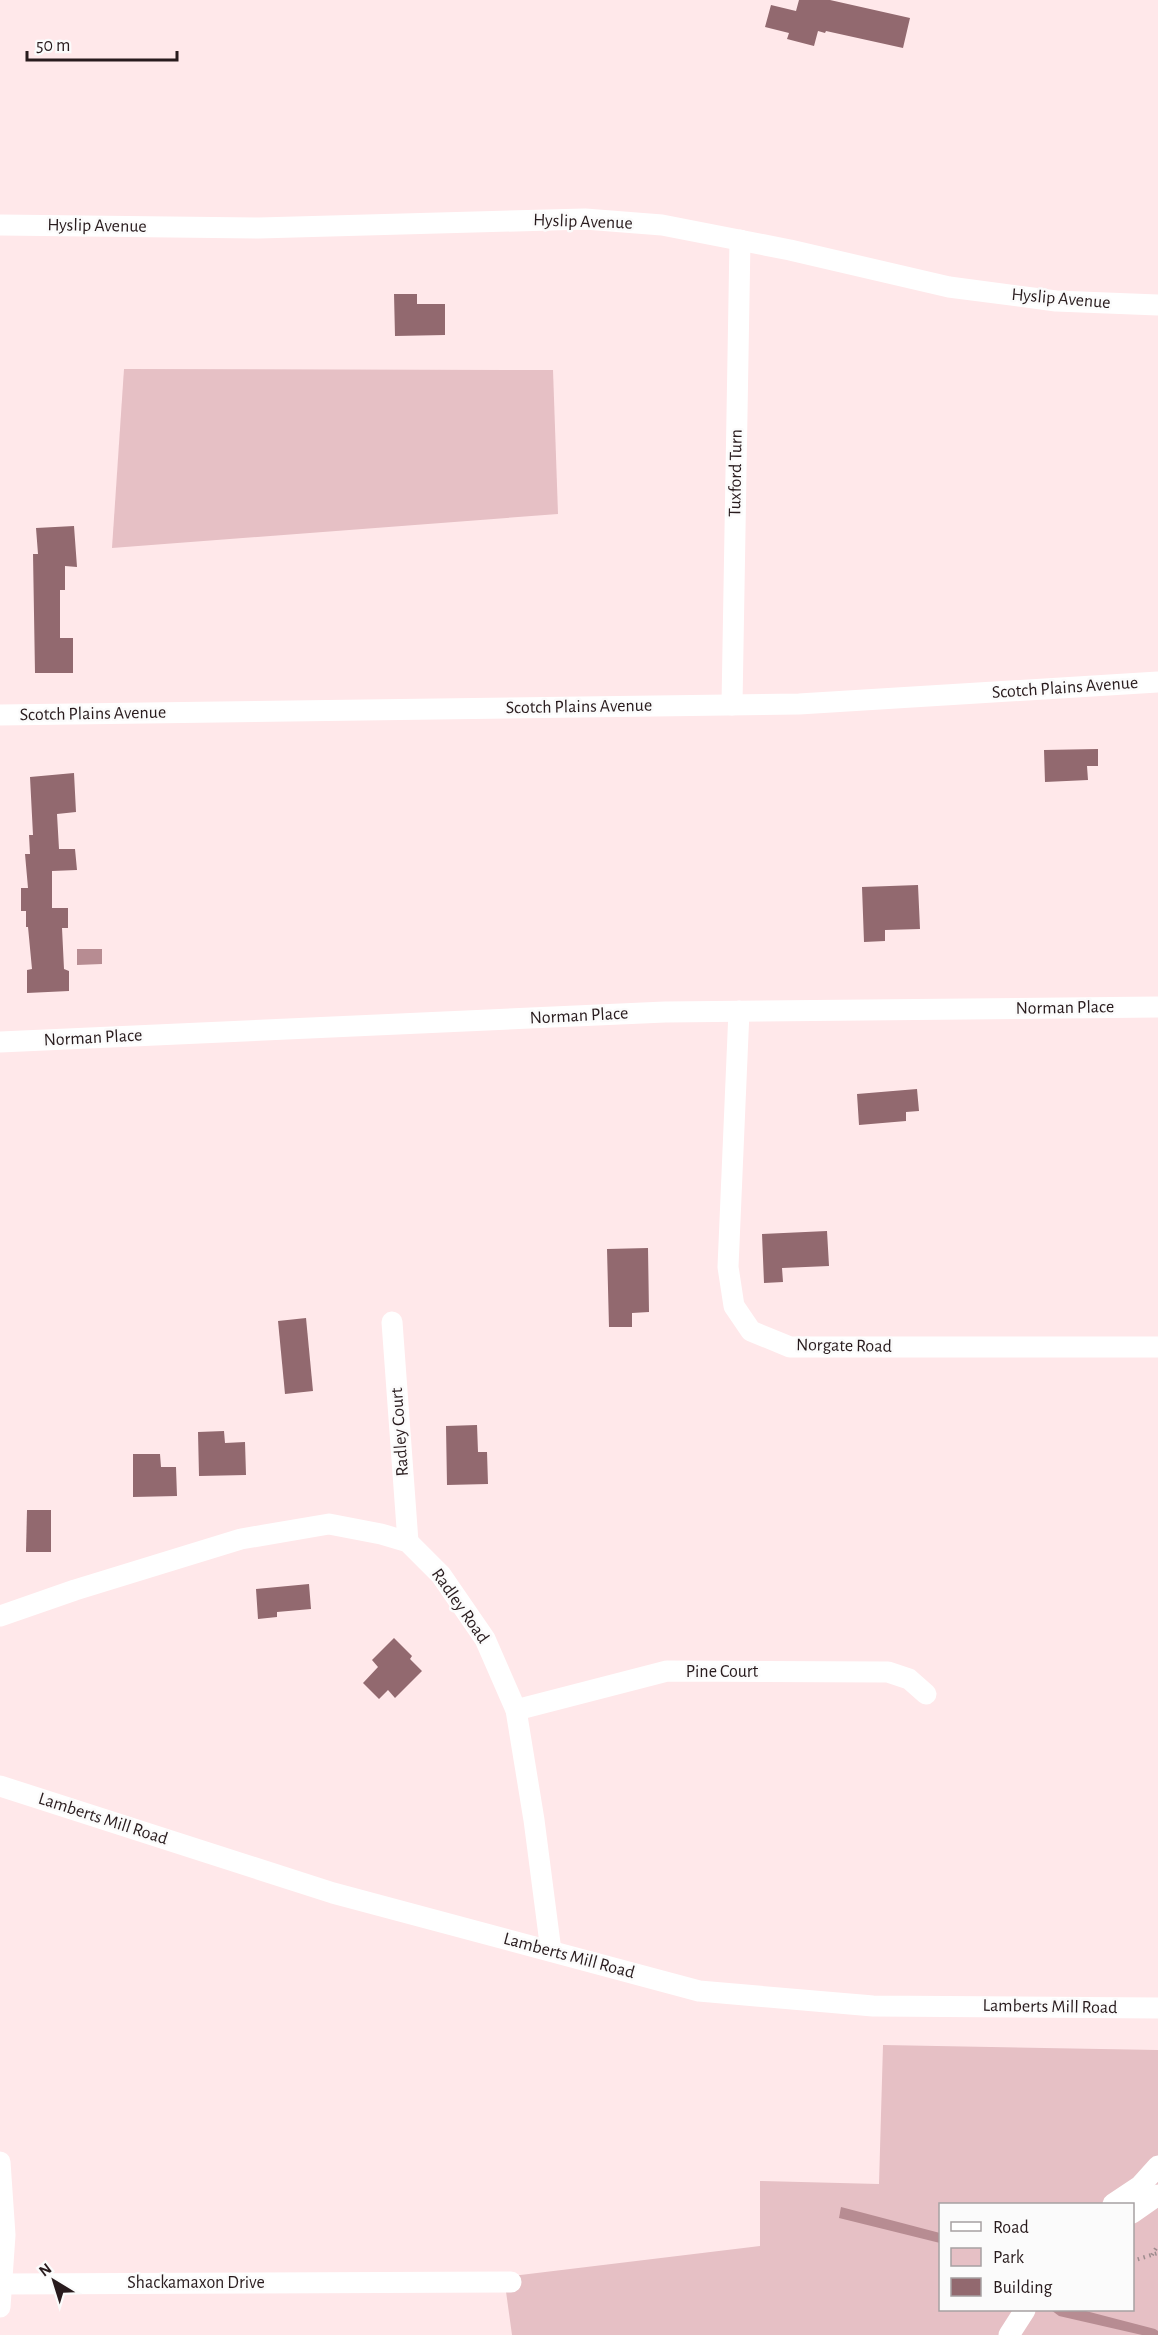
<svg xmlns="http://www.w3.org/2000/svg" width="1158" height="2335" viewBox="0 0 1158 2335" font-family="'Alegreya Sans',sans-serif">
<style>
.green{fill:#e6c0c5;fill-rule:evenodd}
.water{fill:#b78c92}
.building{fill:#92696f}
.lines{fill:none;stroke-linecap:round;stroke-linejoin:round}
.path{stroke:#9d8b8d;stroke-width:4;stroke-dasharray:1.5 4.5;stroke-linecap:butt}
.minor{stroke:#fff;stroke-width:21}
.labels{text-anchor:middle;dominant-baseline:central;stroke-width:5;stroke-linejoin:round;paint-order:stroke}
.street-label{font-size:18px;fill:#281b1d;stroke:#fbfbfb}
</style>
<rect width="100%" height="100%" fill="#ffe8ea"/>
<g class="green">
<path d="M124,369L553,370L558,514L112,548Z"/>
<path d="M883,2045L1158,2050V2335H512L504,2277L760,2246V2181L879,2184ZM940,2204H1132V2310H940Z"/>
</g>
<g class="water">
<path d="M77,949H102V964L77,965Z"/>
<path d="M841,2207L940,2233V2243L839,2218Z"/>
<path d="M1051,2310H1082L1155,2329L1158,2331V2335H1142L1059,2316Z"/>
</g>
<g class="building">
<path d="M799,0H830L910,18L903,48L826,31L825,33L818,31L814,46L787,39L789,33L765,27L771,5L796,11Z"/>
<path d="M394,294H417V304H445V335L395,336Z"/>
<path d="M74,526L77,567L65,566V590H60V638H73V673H35L33,554H38L36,528Z"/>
<path d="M1098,749V766H1087L1088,780L1045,782L1044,750Z"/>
<path d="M74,773L76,812L57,814L59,849H75L77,870L52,871V908H68V928H62L64,969L69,971V991L27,993V970L32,969L28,927H26V911H21V888H28L25,854H30L29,835H33L30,777Z"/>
<path d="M918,885L920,929L885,930V941L864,942L862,887Z"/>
<path d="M917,1089L919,1111L906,1112V1121L859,1125L857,1094Z"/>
<path d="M827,1231L829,1266L782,1268L783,1282L764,1283L762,1234Z"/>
<path d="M648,1248L649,1312L632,1313V1327H609L607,1249Z"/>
<path d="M306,1318L313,1391L285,1394L278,1321Z"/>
<path d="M477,1425L478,1452H487L488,1484L447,1485L446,1426Z"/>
<path d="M224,1431L225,1443L245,1442L246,1475L199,1476L198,1432Z"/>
<path d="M133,1454H160L161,1467H176L177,1496L133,1497Z"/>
<path d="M27,1510H51V1552H26Z"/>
<path d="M309,1584L311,1609L277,1612V1617L258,1619L256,1589Z"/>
<path d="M394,1638L412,1656L410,1659L422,1671L395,1698L388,1690L379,1699L363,1683L378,1667L372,1660Z"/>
</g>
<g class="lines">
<g class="path">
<path d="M1152,2255L1158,2245"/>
<path d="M1132,2261L1158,2253"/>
</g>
<g class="minor">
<path d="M0,225L259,228L585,219L662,225L790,250L949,287L1056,301L1158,305"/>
<path d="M732,705L740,240"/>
<path d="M0,715L799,704L1158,682"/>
<path d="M739,1011L728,1267L734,1306L751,1331L790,1347H1158"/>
<path d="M0,1042L665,1012L1158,1007"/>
<path d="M392,1322L408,1542"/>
<path d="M0,1616L75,1590L241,1539L329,1524L381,1534L408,1542L441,1575L485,1639L516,1710L534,1820L551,1951"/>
<path d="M516,1710L667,1671L888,1672L909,1679L926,1694"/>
<path d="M0,1786L333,1893L699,1991L873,2006L1158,2008"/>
<path d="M0,2162L5,2235L0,2307"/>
<path d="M1113,2204L1140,2186L1158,2166"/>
<path d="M1132,2213L1158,2195"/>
<path d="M2,2284L511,2282"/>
<path d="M1009,2335L1025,2310"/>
</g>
</g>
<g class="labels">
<g class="street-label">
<text transform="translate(583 222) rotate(2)">Hyslip Avenue</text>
<text transform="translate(97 226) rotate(1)">Hyslip Avenue</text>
<text transform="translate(1061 299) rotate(5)">Hyslip Avenue</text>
<text transform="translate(736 473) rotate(-89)">Tuxford Turn</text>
<text transform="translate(1065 688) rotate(-4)">Scotch Plains Avenue</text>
<text transform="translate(579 707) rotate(-1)">Scotch Plains Avenue</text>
<text transform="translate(93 714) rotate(-1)">Scotch Plains Avenue</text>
<text transform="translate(1065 1008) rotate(-1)">Norman Place</text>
<text transform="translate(579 1016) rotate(-3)">Norman Place</text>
<text transform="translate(93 1038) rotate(-3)">Norman Place</text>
<text transform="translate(844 1346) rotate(1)">Norgate Road</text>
<text transform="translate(400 1432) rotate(-94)">Radley Court</text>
<text transform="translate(460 1606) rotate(55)">Radley Road</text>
<text x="722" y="1672">Pine Court</text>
<text transform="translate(103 1819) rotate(18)">Lamberts Mill Road</text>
<text transform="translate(569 1956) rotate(15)">Lamberts Mill Road</text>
<text transform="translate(1050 2007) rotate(1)">Lamberts Mill Road</text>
<text x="196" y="2283">Shackamaxon Drive</text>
</g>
</g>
<rect x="939" y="2203" width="195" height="108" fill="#fbfbfb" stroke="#a7a1a2" stroke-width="1.5"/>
<rect x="951" y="2222" width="30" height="9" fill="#ffffff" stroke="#a7a1a2" stroke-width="1.5"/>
<text x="993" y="2233" font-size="18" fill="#281b1d">Road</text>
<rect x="951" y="2248" width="30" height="18" fill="#e6c0c5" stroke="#a7a1a2" stroke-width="1.5"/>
<text x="993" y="2263" font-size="18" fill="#281b1d">Park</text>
<rect x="951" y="2278" width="30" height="18" fill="#92696f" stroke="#a7a1a2" stroke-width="1.5"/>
<text x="993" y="2293" font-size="18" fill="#281b1d">Building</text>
<g transform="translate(54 2281) rotate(322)" stroke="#fbfbfb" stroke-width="4.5" paint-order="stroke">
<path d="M0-4.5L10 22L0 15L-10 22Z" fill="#281b1d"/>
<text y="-9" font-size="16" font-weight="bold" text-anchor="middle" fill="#281b1d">N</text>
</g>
<path d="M27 51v9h150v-9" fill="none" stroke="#281b1d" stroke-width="3"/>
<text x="36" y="51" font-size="18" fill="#281b1d" stroke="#fbfbfb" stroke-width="4.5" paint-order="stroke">50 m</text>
</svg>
